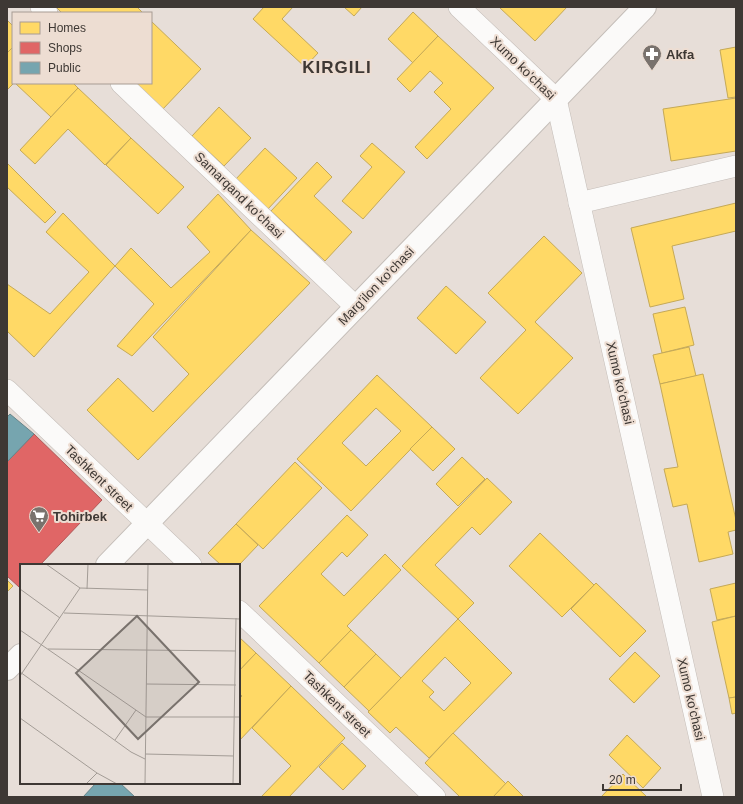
<svg xmlns="http://www.w3.org/2000/svg" width="743" height="804" viewBox="0 0 743 804" font-family="Helvetica,sans-serif">
<style>
.homes{fill:#ffd966;stroke:#c5a957;fill-rule:evenodd}
.shops{fill:#e06666;stroke:#af5857}
.public{fill:#76a5af;stroke:#65848a}
.lines{fill:none;stroke-linecap:round;stroke-linejoin:round}
.minor-casing{stroke:#c4bdb8;stroke-width:22}
.tertiary-casing{stroke:#c4bdb8;stroke-width:24}
.minor{stroke:#fbfaf9;stroke-width:21}
.tertiary{stroke:#fbfaf9;stroke-width:22}
.labels{text-anchor:middle;dominant-baseline:central;stroke-width:4;stroke-linejoin:round;paint-order:stroke}
.poi-label{font-size:13px;font-weight:bold;fill:#3e3834;stroke:#edddd2;text-anchor:start}
.street-label{font-size:13px;fill:#3e3834;stroke:#edddd2}
.district-label{font-size:17px;font-weight:bold;letter-spacing:1px;fill:#3e3834;stroke:#edddd2}
.inset-road{fill:none;stroke:#a39c96;stroke-width:1}
.view{fill:#79726d;fill-opacity:0.15;stroke:#79726d;stroke-width:2}
.inset-edge{fill:none;stroke:#3e3834;stroke-width:2}
</style>
<rect width="100%" height="100%" fill="#e7ded8"/>
<g class="homes">
<path d="M56,7H137L143,13H62Z"/>
<path d="M264,7H293L282,19L318,53L305,67L253,19Z"/>
<path d="M344,7H362L354,16Z"/>
<path d="M499,7H567L535,41Z"/>
<path d="M413,12L438,36L413,63L388,39Z"/>
<path d="M7,20L13,26V47L7,53Z"/>
<path d="M151,21L201,69L162,110L134,83H151Z"/>
<path d="M438,36L494,88L427,159L415,147L451,109L434,92L443,83L430,71L410,92L397,79Z"/>
<path d="M13,47L14,83L7,90V53Z"/>
<path d="M736,47V97L728,98L720,50Z"/>
<path d="M15,83H73L78,88L51,117Z"/>
<path d="M78,88L131,138L105,165L68,129L35,164L20,150Z"/>
<path d="M736,98V151L671,161L663,109Z"/>
<path d="M219,107L251,138L224,166L192,136Z"/>
<path d="M131,138L184,187L158,214L106,165Z"/>
<path d="M372,143L405,172L363,219L342,201L372,167L360,156Z"/>
<path d="M265,148L297,178L267,210L235,180Z"/>
<path d="M317,162L332,177L314,196L352,232L325,261L271,211Z"/>
<path d="M7,163L56,212L45,223L7,187Z"/>
<path d="M218,194L251,230L132,356L117,346L154,304L115,266L131,248L171,288L210,252L187,227Z"/>
<path d="M736,203V231L672,246L684,299L650,307L631,228Z"/>
<path d="M63,213L115,266L34,357L7,331V284L50,314L89,272L46,232Z"/>
<path d="M251,230L310,283L138,460L87,410L118,378L153,412L189,374L153,337Z"/>
<path d="M544,236L582,273L535,322L573,358L518,414L480,378L526,330L488,293Z"/>
<path d="M446,286L486,322L456,354L417,318Z"/>
<path d="M685,307L694,345L662,353L653,314Z"/>
<path d="M689,347L696,376L660,384L653,355Z"/>
<path d="M703,374L736,520V530L728,532L733,554L699,562L687,504L673,507L664,469L678,467L660,384Z"/>
<path d="M377,375L432,427L351,511L297,459ZM376,408L401,431L366,466L342,443Z"/>
<path d="M432,427L455,449L433,471L410,449Z"/>
<path d="M462,457L485,479L458,506L436,484Z"/>
<path d="M295,462L322,488L263,549L236,524Z"/>
<path d="M487,478L512,502L480,535L472,527L435,565L474,603L458,619L402,566Z"/>
<path d="M347,515L368,535L347,557L342,552L321,574L344,596L385,554L401,570L347,626L351,630L319,663L259,606Z"/>
<path d="M236,524L258,545L239,565H221L208,553Z"/>
<path d="M540,533L594,585L562,617L509,566Z"/>
<path d="M7,580L13,586L7,592Z"/>
<path d="M596,583L646,631L620,657L571,609Z"/>
<path d="M736,583V616L717,620L710,589Z"/>
<path d="M736,616V697L729,698L712,622Z"/>
<path d="M458,619L512,673L429,758L396,727L390,733L368,712ZM445,657L471,683L444,711L429,697L434,692L422,681Z"/>
<path d="M351,630L376,654L344,687L319,663Z"/>
<path d="M239,637L256,653L239,671Z"/>
<path d="M635,652L660,676L634,703L609,679Z"/>
<path d="M256,653L291,686L239,741V699L242,696L239,693V671Z"/>
<path d="M376,654L401,678L369,711L344,687Z"/>
<path d="M291,686L345,738L289,797H261L291,766L252,728Z"/>
<path d="M736,697V713L732,714L729,698Z"/>
<path d="M453,733L506,784L493,797H460L425,763Z"/>
<path d="M627,735L661,768L643,788L609,755Z"/>
<path d="M342,743L366,766L343,790L319,767Z"/>
<path d="M623,774L647,797H601Z"/>
<path d="M508,781L524,797H493Z"/>
</g>
<path class="shops" d="M34,434L102,500L40,565H21V584L19,587L7,576V462Z"/>
<g class="public">
<path d="M10,414L34,434L7,462V417Z"/>
<path d="M96,783H120L135,797H83Z"/>
</g>
<g class="lines">
<defs>
<g id="minor">
<path d="M41,7L47,13"/>
<path d="M459,7L556,99L713,797"/>
<path d="M121,83L356,307"/>
<path d="M579,203L736,166"/>
<path d="M7,390L191,565"/>
<path d="M239,611L435,797"/>
</g>
<g id="tertiary">
<path d="M107,565L645,7"/>
<path d="M7,669L21,655"/>
</g>
</defs>
<use href="#minor" class="minor-casing"/>
<use href="#tertiary" class="tertiary-casing"/>
<use href="#minor" class="minor"/>
<use href="#tertiary" class="tertiary"/>
</g>
<defs>
<symbol id="pharmacy-pin" viewBox="-11 -11 22 30"><path d="M0 17L-7.5 6A9.5 9.5 0 1 1 7.5 6Z" fill="#79726d" stroke="#edddd2"/><path d="M-2-6h4v4h4v4h-4v4h-4v-4h-4v-4h4Z" fill="#fff"/></symbol>
<symbol id="supermarket-pin" viewBox="-11 -11 22 30"><path d="M0 17L-7.5 6A9.5 9.5 0 1 1 7.5 6Z" fill="#79726d" stroke="#edddd2"/><path d="M-6-5.5h2.5l.6 2H6L4.5 2H-2.5L-4.4-4H-6ZM-1.5 3.2a1.3 1.3 0 1 0 .1 0ZM3 3.2a1.3 1.3 0 1 0 .1 0Z" fill="#fff"/></symbol>
</defs>
<g fill-rule="evenodd">
<use href="#pharmacy-pin" x="641" y="43" width="22" height="30"/>
<use href="#supermarket-pin" x="28" y="505" width="22" height="30"/>
</g>
<g class="labels">
<g class="poi-label">
<text x="666" y="54">Akfa</text>
<text x="53" y="516">Tohirbek</text>
</g>
<g class="street-label">
<text transform="translate(523 68) rotate(44)">Xumo ko'chasi</text>
<text transform="translate(239 195) rotate(44)">Samarqand ko'chasi</text>
<text transform="translate(376 286) rotate(-46)">Marg'ilon ko'chasi</text>
<text transform="translate(620 383) rotate(77)">Xumo ko'chasi</text>
<text transform="translate(99 478) rotate(44)">Tashkent street</text>
<text transform="translate(691 699) rotate(77)">Xumo ko'chasi</text>
<text transform="translate(337 704) rotate(44)">Tashkent street</text>
</g>
<g class="district-label">
<text x="337" y="67">KIRGILI</text>
</g>
</g>
<g transform="translate(20 564)">
<rect width="220" height="220" fill="#e7ded8"/>
<path class="inset-road" d="M26,0L60,24L128,26M0,25L40,54M67,25L68,0M44,49L220,55M0,66L126,153H220M28,85L216,87M0,108L111,188L125,195M0,112L60,24M126,120L216,121M0,154L77,209L97,220M95,176L116,146M125,190L214,192M66,220L77,209M125,220L128,0M213,220L216,54"/>
<path class="view" d="M117,52L179,118L118,175L56,109Z"/>
<rect width="220" height="220" class="inset-edge"/>
</g>
<rect width="743" height="804" fill="none" stroke="#3e3834" stroke-width="16"/>
<rect x="12" y="12" width="140" height="72" fill="#edddd2" stroke="#a79b93"/>
<rect x="20" y="22" width="20" height="12" fill="#ffd966" stroke="#a79b93"/>
<text x="48" y="32" font-size="12" fill="#3e3834">Homes</text>
<rect x="20" y="42" width="20" height="12" fill="#e06666" stroke="#a79b93"/>
<text x="48" y="52" font-size="12" fill="#3e3834">Shops</text>
<rect x="20" y="62" width="20" height="12" fill="#76a5af" stroke="#a79b93"/>
<text x="48" y="72" font-size="12" fill="#3e3834">Public</text>
<path d="M603 784v6h78v-6" fill="none" stroke="#3e3834" stroke-width="2"/>
<text x="609" y="784" font-size="12" fill="#3e3834" stroke="#edddd2" stroke-width="3" paint-order="stroke">20 m</text>
</svg>
